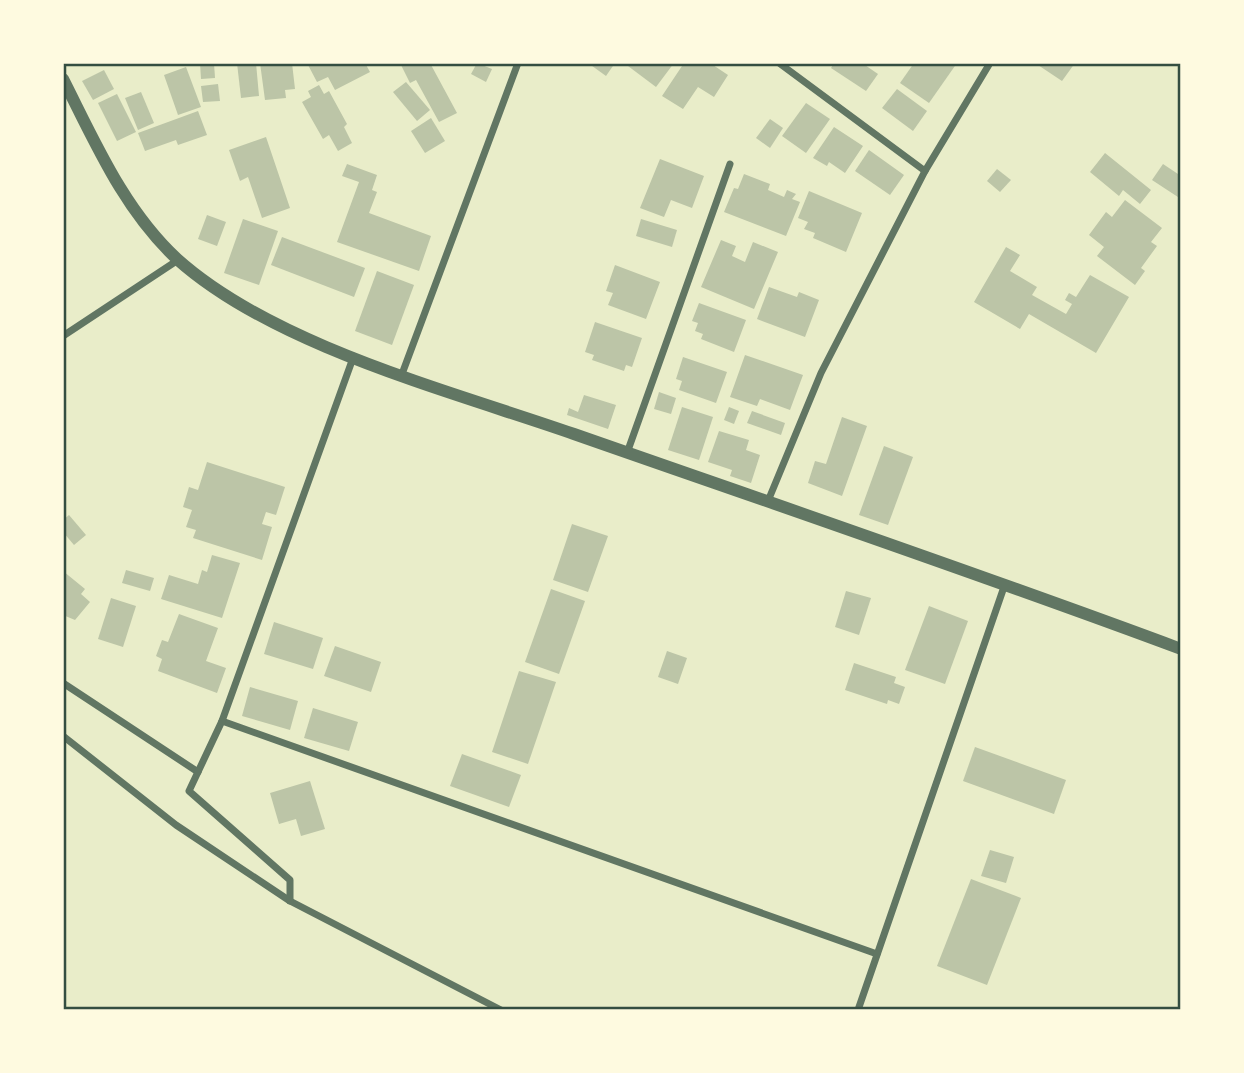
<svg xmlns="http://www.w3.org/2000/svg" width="1244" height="1073" viewBox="0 0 1244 1073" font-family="'Public Sans',sans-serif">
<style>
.building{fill:#bcc5a7}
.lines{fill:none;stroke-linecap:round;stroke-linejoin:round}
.minor{stroke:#617663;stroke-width:7}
.tertiary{stroke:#617663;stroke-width:12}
.neatline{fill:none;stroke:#344e41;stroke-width:2.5}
</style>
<rect width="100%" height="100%" fill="#e9edc9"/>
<g class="building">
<path d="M200,63H214L215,78L201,79Z"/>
<path d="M237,63H256L259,96L241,98Z"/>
<path d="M260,63H292L295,89L285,90L286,98L265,100Z"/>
<path d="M307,63H365L370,72L335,90L328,77L317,82Z"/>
<path d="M400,63H430L457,113L439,122L416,80L410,83Z"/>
<path d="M477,63L492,69L486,82L471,74Z"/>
<path d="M588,63H615L606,76Z"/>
<path d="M624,63H674L656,87Z"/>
<path d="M684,63H710L728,75L714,97L698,87L683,109L662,96Z"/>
<path d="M834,63H862L878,74L866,91L831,68Z"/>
<path d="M914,63H957L929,103L900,83Z"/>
<path d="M1035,63H1075L1062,81Z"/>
<path d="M186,67L201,107L178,115L164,75Z"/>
<path d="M104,70L114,89L93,100L82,81Z"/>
<path d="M406,82L430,110L417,121L393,92Z"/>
<path d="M218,84L220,101L203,102L201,86Z"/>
<path d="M319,85L324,94L329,91L347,124L344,127L352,143L338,151L329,135L323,139L302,102L311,97L308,91Z"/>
<path d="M897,89L927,111L913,131L882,108Z"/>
<path d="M141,92L154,123L138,130L125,98Z"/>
<path d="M117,94L136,132L117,141L98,103Z"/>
<path d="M806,103L830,119L806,153L782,136Z"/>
<path d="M198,111L207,135L178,145L176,140L145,151L138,133Z"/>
<path d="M431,118L445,141L425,153L411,131Z"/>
<path d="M770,119L783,128L770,148L756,138Z"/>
<path d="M834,127L863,146L845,173L829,162L827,166L813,158Z"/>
<path d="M266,137L290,208L262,218L248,177L240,181L229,150Z"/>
<path d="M869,150L904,175L890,195L855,171Z"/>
<path d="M1105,153L1151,190L1140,204L1123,190L1119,196L1090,172Z"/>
<path d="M660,159L704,176L692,208L671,200L664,217L640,208Z"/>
<path d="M347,164L377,175L372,190L377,192L369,213L431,236L419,271L337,242L359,182L342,176Z"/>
<path d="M1163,164L1181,176V199L1152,180Z"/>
<path d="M997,169L1011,180L1000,192L987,181Z"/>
<path d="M744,174L770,184L768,190L784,197L787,190L796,194L792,199L800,202L786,236L724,212L734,188L738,189Z"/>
<path d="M809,191L862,213L846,252L813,238L815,233L804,229L808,222L798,218Z"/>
<path d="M1125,200L1162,228L1151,242L1157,246L1141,268L1145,271L1135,285L1097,256L1104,247L1089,235L1106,212L1112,217Z"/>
<path d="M207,215L226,222L217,246L198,239Z"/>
<path d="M243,219L278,231L259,285L224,273Z"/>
<path d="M641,219L677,230L672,247L636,236Z"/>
<path d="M282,237L365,268L354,297L271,265Z"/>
<path d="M721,240L736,246L732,256L745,262L753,242L778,252L754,309L701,287Z"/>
<path d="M1006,247L1020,255L1010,271L1037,287L1032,295L1066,314L1072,304L1065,300L1069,293L1076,297L1090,275L1129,297L1096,353L1029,314L1020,329L974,302Z"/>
<path d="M615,265L660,282L646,319L608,305L613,293L606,291Z"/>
<path d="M377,271L414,285L392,345L355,331Z"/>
<path d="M769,287L797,297L799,292L819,300L805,337L757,319Z"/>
<path d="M699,303L746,320L734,352L701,339L703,334L695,331L698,323L692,321Z"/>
<path d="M595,322L642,338L632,367L626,365L624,371L592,360L594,355L585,352Z"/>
<path d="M745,355L803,375L790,410L760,399L757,406L730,397Z"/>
<path d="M683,357L727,372L716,403L679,390L682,381L676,379Z"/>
<path d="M659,392L676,398L671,414L654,409Z"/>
<path d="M584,395L616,405L608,429L567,415L569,408L578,412Z"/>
<path d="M682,407L713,417L699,460L668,450Z"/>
<path d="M729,407L739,411L734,424L724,420Z"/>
<path d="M752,411L785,423L781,435L747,423Z"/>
<path d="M842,417L867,426L842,496L808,483L815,461L826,464Z"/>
<path d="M719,431L749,440L746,450L760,455L751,483L730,476L732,470L708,462Z"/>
<path d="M884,446L913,457L888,525L859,515Z"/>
<path d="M207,462L285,487L276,515L266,512L262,524L272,527L262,560L193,538L196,530L186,527L192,510L183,507L189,487L198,490Z"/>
<path d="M69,515L86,535L74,545L63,532V520Z"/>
<path d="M572,524L608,536L588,592L553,580Z"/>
<path d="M212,555L240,563L222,618L161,599L169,575L198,584L202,570L207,572Z"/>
<path d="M126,570L154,578L150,591L122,583Z"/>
<path d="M63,571L85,589L81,594L90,602L75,620L63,615Z"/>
<path d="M551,589L585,601L559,674L525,662Z"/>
<path d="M846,591L871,598L859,635L835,627Z"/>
<path d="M111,598L136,606L123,647L98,639Z"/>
<path d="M929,606L968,621L945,684L905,670Z"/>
<path d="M179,614L218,628L206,661L226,668L217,693L158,671L162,659L156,656L162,640L168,642Z"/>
<path d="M274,622L323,638L313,669L264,654Z"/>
<path d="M335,646L381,662L371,692L324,676Z"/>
<path d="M667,651L687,658L678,684L658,677Z"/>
<path d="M854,663L896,677L894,683L905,687L899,704L888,700L887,704L845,690Z"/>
<path d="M519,671L556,682L528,764L492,752Z"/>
<path d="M250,687L298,701L290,730L242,716Z"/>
<path d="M313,708L358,722L349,751L304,738Z"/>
<path d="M975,747L1066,780L1054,814L963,781Z"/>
<path d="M462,754L521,775L509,807L450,786Z"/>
<path d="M310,781L325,829L301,836L296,819L279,824L270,793Z"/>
<path d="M990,850L1014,857L1006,883L981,876Z"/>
<path d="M971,879L1021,898L987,985L937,966Z"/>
</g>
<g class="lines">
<g class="minor">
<path d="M779,63L925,171"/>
<path d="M63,336L178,260"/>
<path d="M402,374L518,63"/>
<path d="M627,453L730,164"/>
<path d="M768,501L821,373L925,171L990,63"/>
<path d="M63,683L198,772"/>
<path d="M222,721L877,954"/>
<path d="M63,736L176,825L290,901L501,1010"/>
<path d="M290,901V880L189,791L222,721L353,358"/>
<path d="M858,1010L1005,584"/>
</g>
<path class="tertiary" d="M63,79C95,142 124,210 177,259C274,346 451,391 574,434C777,505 980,574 1181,649"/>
</g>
<rect width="1244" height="1073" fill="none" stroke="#fefae0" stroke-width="130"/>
<rect x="65" y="65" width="1114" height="943" class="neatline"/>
</svg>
